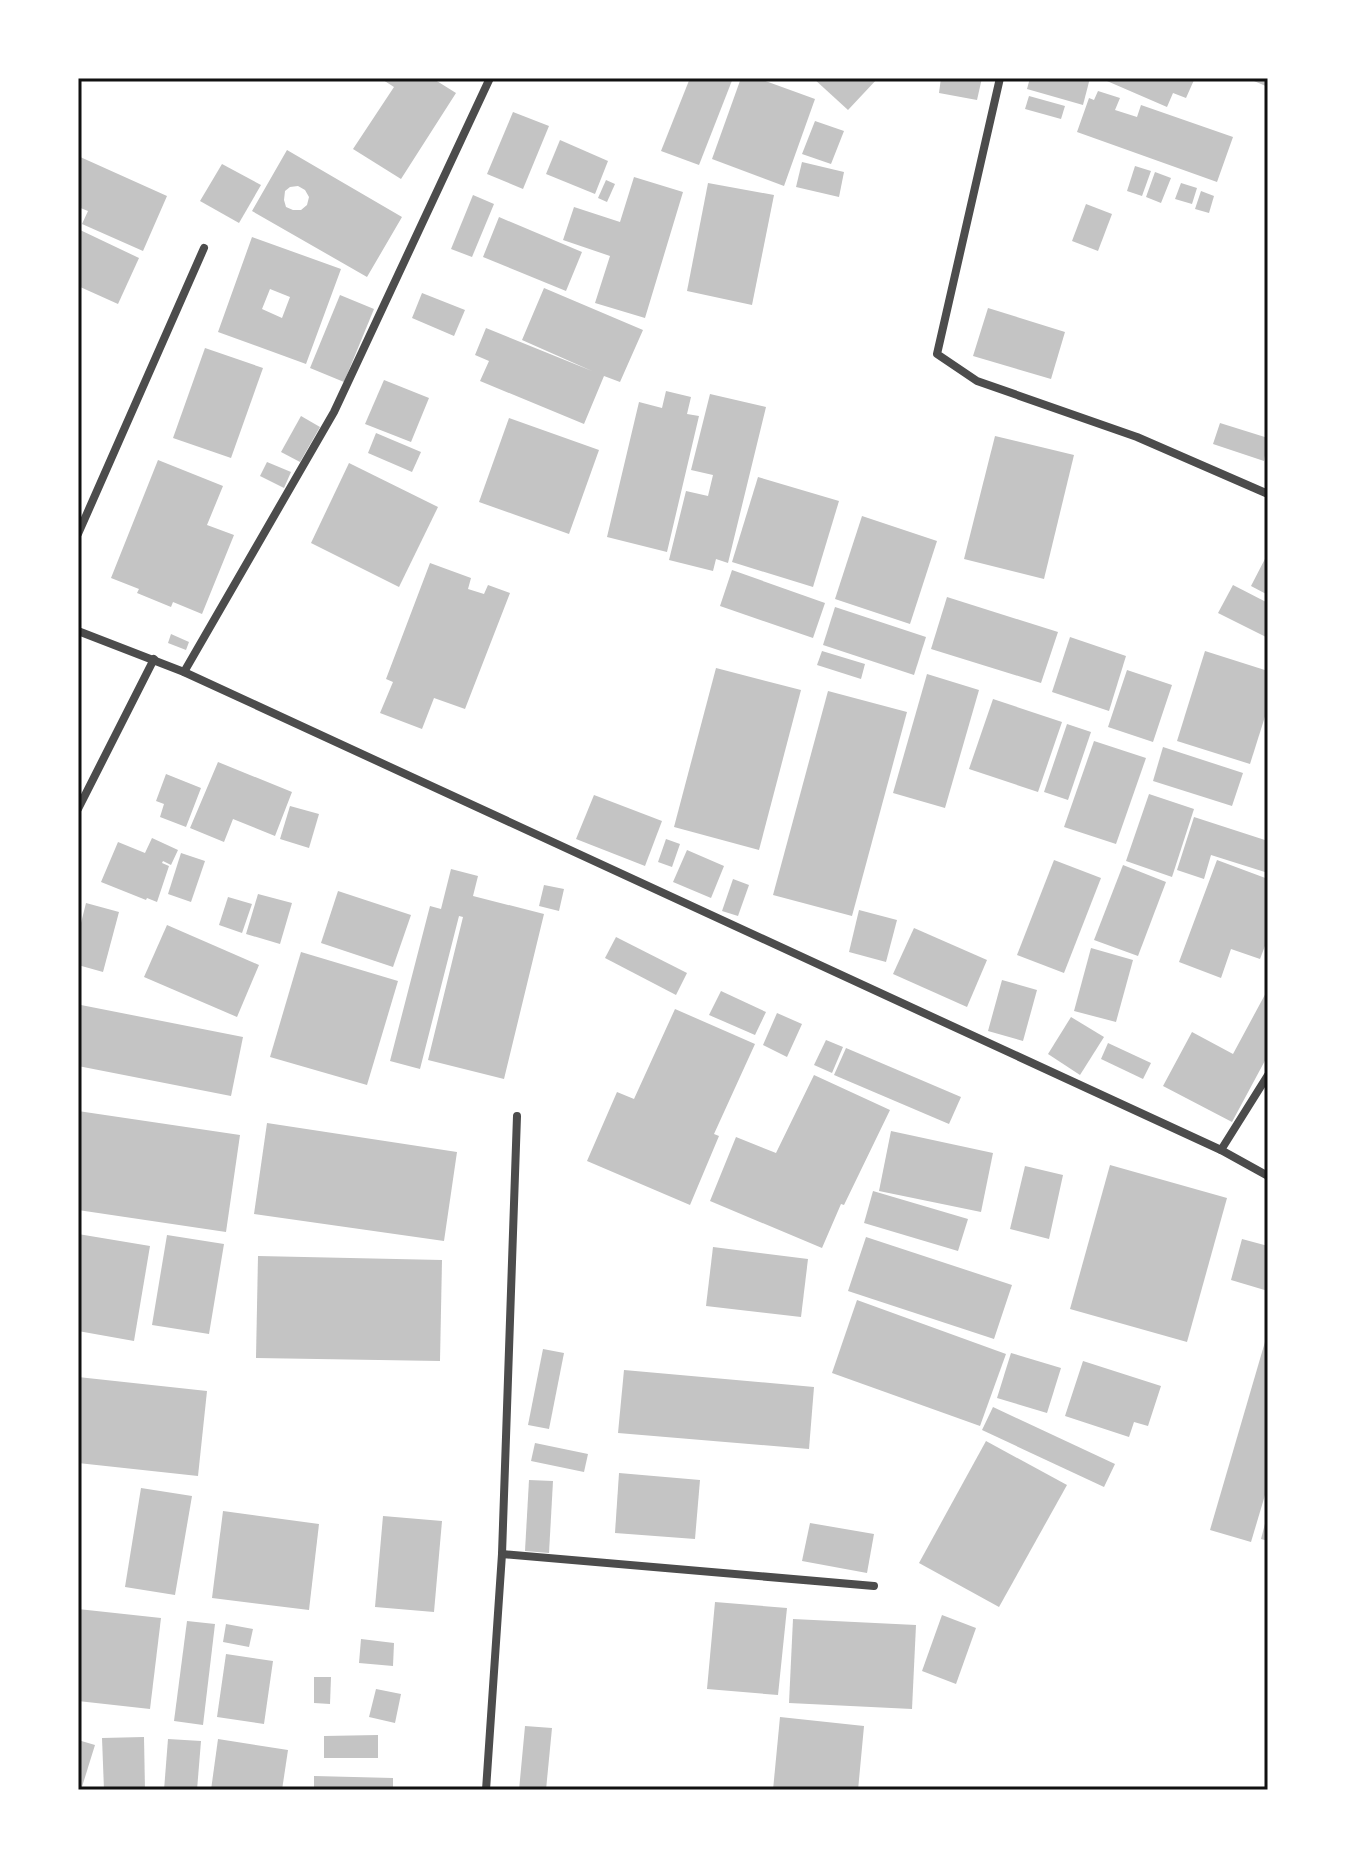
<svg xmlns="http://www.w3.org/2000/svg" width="1346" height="1868" viewBox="0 0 1346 1868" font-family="Cabin,sans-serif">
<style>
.building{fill:#c4c4c4;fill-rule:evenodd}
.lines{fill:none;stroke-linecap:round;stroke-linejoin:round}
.minor{stroke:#4c4c4c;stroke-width:8}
.neatline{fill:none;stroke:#111;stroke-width:3}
</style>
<rect width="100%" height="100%" fill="#fff"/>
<g class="building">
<path d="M380,78H432L456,93L401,179L353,149L394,87Z"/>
<path d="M690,78H733L699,165L661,151Z"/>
<path d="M741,78H757L815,99L784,186L712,159Z"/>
<path d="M813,78H878L848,110Z"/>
<path d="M941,78H982L977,100L939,93Z"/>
<path d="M1030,78H1090L1083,105L1027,89Z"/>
<path d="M1100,78H1190L1194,80L1186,98L1173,93L1167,107Z"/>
<path d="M1247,78H1268V87Z"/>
<path d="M1098,91L1120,98L1115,110L1137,117L1141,105L1233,137L1217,182L1077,132L1089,98L1094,100Z"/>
<path d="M1029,96L1065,106L1061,119L1025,109Z"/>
<path d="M513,112L549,126L523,189L487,174Z"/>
<path d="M815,121L844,131L831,164L802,154Z"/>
<path d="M560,140L608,161L595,194L546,174Z"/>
<path d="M287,150L402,217L367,277L252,211ZM298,186L305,190L309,197L307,205L301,210H293L286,207L284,200L285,191L290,187Z"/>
<path d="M78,156L167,196L143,251L82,224L88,211L78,207Z"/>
<path d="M802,162L844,172L839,197L796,187Z"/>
<path d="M222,164L261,185L239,223L200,201Z"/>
<path d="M1135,166L1151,171L1142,196L1127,191Z"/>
<path d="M1155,172L1171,178L1161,203L1146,197Z"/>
<path d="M634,177L683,192L645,318L595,303L610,256L563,240L574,207L620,222Z"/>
<path d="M606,180L615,184L607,202L598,198Z"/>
<path d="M708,183L774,195L752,305L687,291Z"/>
<path d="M1181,183L1197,188L1192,204L1175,199Z"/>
<path d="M1201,191L1214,196L1209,213L1195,209Z"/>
<path d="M473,195L494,204L472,257L451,249Z"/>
<path d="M1086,204L1112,214L1098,251L1072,241Z"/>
<path d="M499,217L582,252L566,291L483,257Z"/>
<path d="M78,229L139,258L118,304L78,286Z"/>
<path d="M252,237L341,269L306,364L218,332ZM270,289L290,297L282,318L262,309Z"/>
<path d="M544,288L643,330L620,382L604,376L584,424L480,381L489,361L475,355L486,328L592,371L522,340Z"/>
<path d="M422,293L465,310L454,336L412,318Z"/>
<path d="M340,295L374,309L344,382L310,368Z"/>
<path d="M988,308L1065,332L1051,379L973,356Z"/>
<path d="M205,348L263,368L231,458L173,438Z"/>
<path d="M384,380L429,398L411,442L365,424Z"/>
<path d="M666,391L691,397L687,414L699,416L667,552L607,537L639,402L662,408Z"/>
<path d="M710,394L766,407L728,563L716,559L713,571L669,560L686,491L708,496L713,475L691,470Z"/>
<path d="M301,416L320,427L300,462L281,452Z"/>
<path d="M509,418L599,450L569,534L479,502Z"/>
<path d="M1220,423L1268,438L1264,461L1213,444Z"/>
<path d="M376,433L421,452L412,472L368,453Z"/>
<path d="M995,436L1074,455L1044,579L964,559Z"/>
<path d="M158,460L223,486L207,525L234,535L202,614L173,602L171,607L137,593L139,589L111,578Z"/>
<path d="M267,462L291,472L284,488L260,476Z"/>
<path d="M349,463L438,507L399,587L311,543Z"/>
<path d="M758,477L839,501L813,587L732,562Z"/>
<path d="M862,516L937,541L910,624L835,599Z"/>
<path d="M1268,553V595L1251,586Z"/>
<path d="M430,563L471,578L468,589L484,594L488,585L510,593L465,709L434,698L422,729L380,713L393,682L386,679Z"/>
<path d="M732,570L825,603L813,638L720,606Z"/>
<path d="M1233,585L1268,603V638L1218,613Z"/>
<path d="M947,597L1058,632L1041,683L931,649Z"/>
<path d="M835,607L926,637L914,675L823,645Z"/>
<path d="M171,634L189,642L186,650L168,643Z"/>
<path d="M1070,637L1126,656L1109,711L1052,692Z"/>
<path d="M822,651L865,664L861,679L817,665Z"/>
<path d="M1205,651L1268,671V707L1250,764L1177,741Z"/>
<path d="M716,668L801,690L759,850L674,827Z"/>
<path d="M1127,670L1172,685L1153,742L1108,727Z"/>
<path d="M927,674L979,690L945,808L893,793Z"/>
<path d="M828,691L907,712L852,916L773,895Z"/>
<path d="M993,699L1062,722L1038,792L969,769Z"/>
<path d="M1067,724L1091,732L1068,800L1044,792Z"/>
<path d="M1094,741L1146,758L1116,844L1064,827Z"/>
<path d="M1163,747L1243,773L1232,806L1153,781Z"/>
<path d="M218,762L292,792L275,836L233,819L224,842L190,828Z"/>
<path d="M166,774L201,788L186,827L160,817L164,804L156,801Z"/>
<path d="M1149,794L1194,809L1172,877L1126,861Z"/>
<path d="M594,795L662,821L645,866L576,839Z"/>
<path d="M290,806L319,814L309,848L280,839Z"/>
<path d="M1194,817L1268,841V873L1211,855L1204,879L1177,870Z"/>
<path d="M152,838L178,850L171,865L163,861L162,863L169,866L157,902L147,898L146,900L101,882L118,842L145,853Z"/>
<path d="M666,839L680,844L672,867L658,862Z"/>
<path d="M687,850L724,866L711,898L673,882Z"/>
<path d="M181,853L205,861L191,902L168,894Z"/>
<path d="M1054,860L1101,878L1064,973L1017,955Z"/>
<path d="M1217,860L1268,879V938L1260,959L1231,949L1221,978L1179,962Z"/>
<path d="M1123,865L1166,882L1138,956L1094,940Z"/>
<path d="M451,869L478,876L473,896L544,914L504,1079L428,1060L463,917L459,916L420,1069L390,1061L430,906L441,909Z"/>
<path d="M733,879L749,885L738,916L722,911Z"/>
<path d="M544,885L564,889L559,911L539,906Z"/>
<path d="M338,891L411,915L393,967L321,943Z"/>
<path d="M258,894L292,903L280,944L246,934Z"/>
<path d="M228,897L252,904L242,933L219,925Z"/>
<path d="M86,903L119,912L103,972L78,965V935Z"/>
<path d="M859,910L897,920L886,962L849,952Z"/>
<path d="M167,925L259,965L237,1017L144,977Z"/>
<path d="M914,928L987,960L967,1007L893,974Z"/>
<path d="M616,937L687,973L676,995L605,958Z"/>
<path d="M1091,948L1133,960L1116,1022L1074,1011Z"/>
<path d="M301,952L398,981L367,1085L270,1057Z"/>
<path d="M1002,980L1037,990L1023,1041L988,1031Z"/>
<path d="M1268,989V1055L1232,1122L1163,1086L1192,1032L1233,1054Z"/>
<path d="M721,991L766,1012L755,1035L709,1015Z"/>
<path d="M81,1005L243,1037L231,1096L78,1066V1021Z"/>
<path d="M675,1009L755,1044L714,1134L719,1136L690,1205L587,1161L617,1092L634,1099Z"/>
<path d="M777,1013L802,1024L787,1057L763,1045Z"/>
<path d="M1071,1017L1104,1037L1080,1075L1048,1054Z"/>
<path d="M826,1040L843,1047L832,1073L814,1065Z"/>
<path d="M1108,1043L1151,1063L1143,1079L1101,1059Z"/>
<path d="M846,1048L961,1097L949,1124L834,1075Z"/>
<path d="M814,1075L890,1110L844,1205L841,1204L822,1248L710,1201L736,1137L776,1153Z"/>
<path d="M78,1111L240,1135L226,1232L78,1210Z"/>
<path d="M267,1123L457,1152L444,1241L254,1214Z"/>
<path d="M891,1131L993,1153L981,1212L879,1191Z"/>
<path d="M1110,1165L1227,1198L1187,1342L1070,1309Z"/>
<path d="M1025,1166L1063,1175L1049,1239L1010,1229Z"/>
<path d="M873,1191L968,1219L958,1251L864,1223Z"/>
<path d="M78,1234L150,1246L134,1341L78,1331Z"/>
<path d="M167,1235L224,1244L209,1334L152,1325Z"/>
<path d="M866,1237L1012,1285L994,1339L848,1291Z"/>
<path d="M1242,1239L1268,1246V1291L1231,1280Z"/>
<path d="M713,1247L808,1259L801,1317L706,1306Z"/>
<path d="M258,1256L442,1260L440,1361L256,1358Z"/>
<path d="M857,1300L1006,1354L980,1426L832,1373Z"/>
<path d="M1267,1335L1268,1485L1251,1542L1210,1530Z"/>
<path d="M543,1349L564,1353L549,1429L528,1425Z"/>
<path d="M1011,1353L1061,1368L1047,1413L997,1398Z"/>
<path d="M1083,1361L1161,1386L1148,1426L1134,1422L1129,1437L1065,1416Z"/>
<path d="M624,1370L814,1387L809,1449L618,1433Z"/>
<path d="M78,1377L207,1391L198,1476L78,1463Z"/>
<path d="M993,1407L1115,1464L1104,1487L982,1430Z"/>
<path d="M986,1441L1067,1485L999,1607L919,1563Z"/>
<path d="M535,1443L588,1454L584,1472L531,1461Z"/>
<path d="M619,1473L700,1480L695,1539L615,1533Z"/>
<path d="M529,1480L553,1481L549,1553L525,1551Z"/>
<path d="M141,1488L192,1496L175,1595L125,1587Z"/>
<path d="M223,1511L319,1524L309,1610L212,1598Z"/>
<path d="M383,1516L442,1521L434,1612L375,1607Z"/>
<path d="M1267,1516H1268V1541L1261,1539Z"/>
<path d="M810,1523L874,1534L867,1573L802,1561Z"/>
<path d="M715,1602L787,1608L778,1695L707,1689Z"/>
<path d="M78,1609L161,1618L150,1709L78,1701Z"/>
<path d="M942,1615L976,1628L956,1684L922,1671Z"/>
<path d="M793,1619L916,1625L912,1709L789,1703Z"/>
<path d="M187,1621L215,1624L203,1725L174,1721Z"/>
<path d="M226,1624L253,1629L249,1647L223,1642Z"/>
<path d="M361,1639L394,1643L393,1666L359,1663Z"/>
<path d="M226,1654L273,1661L264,1724L217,1717Z"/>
<path d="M314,1677H331L330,1704L314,1703Z"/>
<path d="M376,1689L401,1694L395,1723L369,1717Z"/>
<path d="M780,1717L864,1726L858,1790H773Z"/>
<path d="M525,1726L552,1728L546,1790H519Z"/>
<path d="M378,1735V1758H324V1736Z"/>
<path d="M144,1737L145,1790H104L102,1738Z"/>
<path d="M168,1739L201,1741L197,1790H164Z"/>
<path d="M218,1739L288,1750L282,1790H211Z"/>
<path d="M78,1740L95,1745L81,1790H78Z"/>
<path d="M314,1776L393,1778V1790H314Z"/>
</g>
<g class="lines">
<g class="minor">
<path d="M1000,78L937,354L977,381L1137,437L1268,494"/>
<path d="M78,534L204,248"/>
<path d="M78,631L184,672L1221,1150L1268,1176"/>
<path d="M184,672L334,412L490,78"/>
<path d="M78,809L154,659"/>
<path d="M1221,1150L1268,1075"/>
<path d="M502,1554L874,1586"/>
<path d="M486,1790L502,1554L517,1116"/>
</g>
</g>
<rect width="1346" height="1868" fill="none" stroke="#ffffff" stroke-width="160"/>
<rect x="80" y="80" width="1186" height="1708" class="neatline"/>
</svg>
